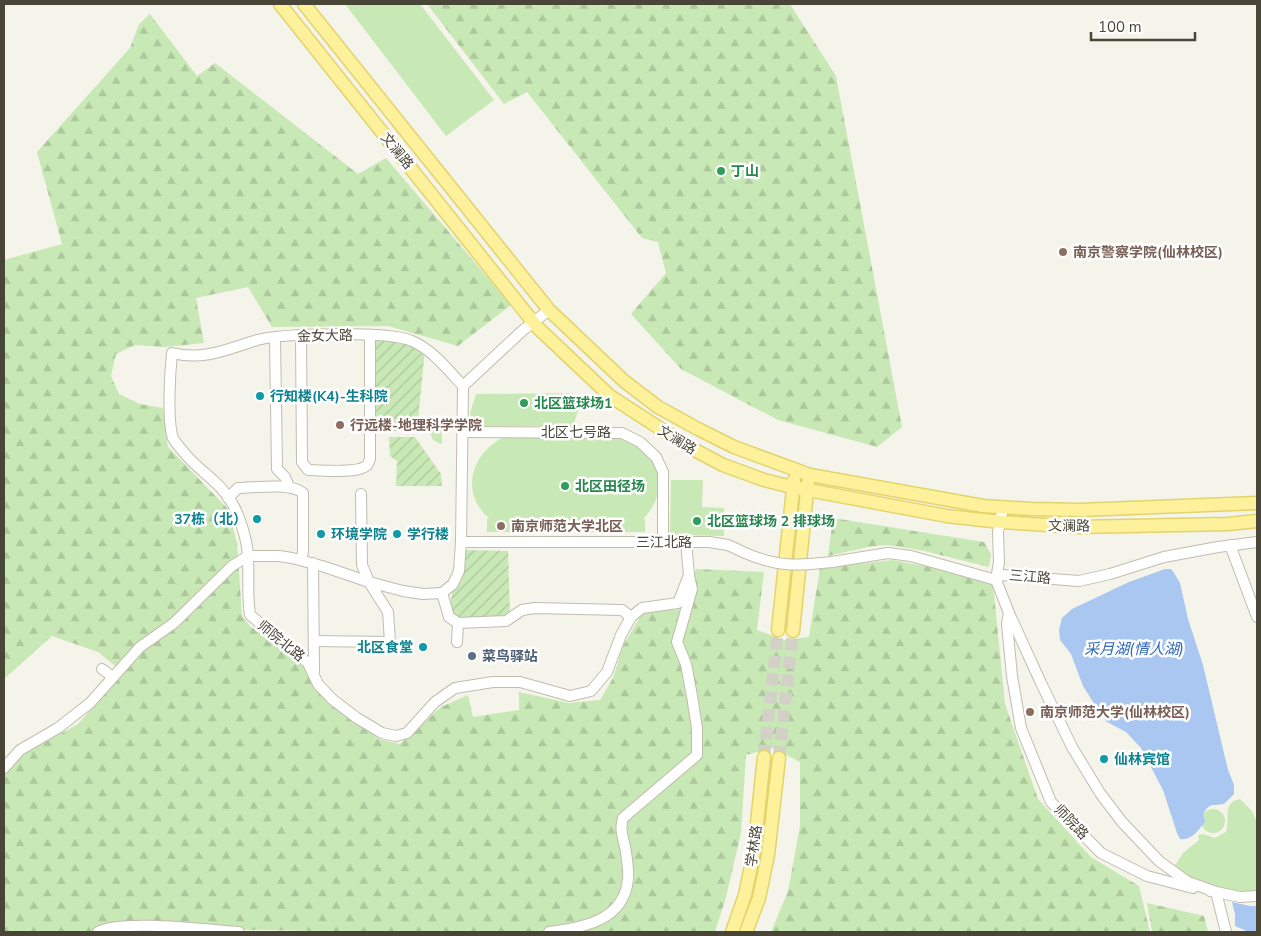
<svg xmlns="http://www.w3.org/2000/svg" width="1261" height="936" viewBox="0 0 1261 936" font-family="'Nunito Sans','Noto Sans SC',sans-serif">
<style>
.green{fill:#c8e8b5}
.forest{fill:url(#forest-firs)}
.garden{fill:url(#garden-furrows)}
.water{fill:#a9c7f0}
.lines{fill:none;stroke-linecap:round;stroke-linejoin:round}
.major-tunnel{stroke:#d3d1c7;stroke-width:12;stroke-dasharray:12 6;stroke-linecap:butt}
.minor-casing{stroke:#c1bdad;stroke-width:12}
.major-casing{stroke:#e3d36b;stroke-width:15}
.minor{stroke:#fff;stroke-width:10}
.major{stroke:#fdf19c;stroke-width:12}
.minor-bridge-casing{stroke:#c1bdad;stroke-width:12;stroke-linecap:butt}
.minor-bridge{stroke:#fff;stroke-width:10}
.leisure-dot{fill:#2e9e5b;stroke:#fff;stroke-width:2}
.education-dot{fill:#8d6e63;stroke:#fff;stroke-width:2}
.culture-dot{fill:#0f9aa8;stroke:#fff;stroke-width:2}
.service-dot{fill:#5c6f8a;stroke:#fff;stroke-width:2}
.labels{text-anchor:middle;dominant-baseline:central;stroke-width:5;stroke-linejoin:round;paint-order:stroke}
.street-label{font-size:14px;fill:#494638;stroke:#fff}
.leisure-label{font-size:14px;font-weight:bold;fill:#27864d;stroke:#fff;text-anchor:start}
.education-label{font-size:14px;font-weight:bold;fill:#785e54;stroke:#fff;text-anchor:start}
.culture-label{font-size:14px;font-weight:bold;fill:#0d838f;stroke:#fff;text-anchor:start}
.service-label{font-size:14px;font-weight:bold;fill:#4e5e75;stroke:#fff;text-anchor:start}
.water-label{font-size:15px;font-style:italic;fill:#3268b5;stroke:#fff}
</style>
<defs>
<pattern id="forest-firs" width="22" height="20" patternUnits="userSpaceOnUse" patternTransform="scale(1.25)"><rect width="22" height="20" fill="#c8e8b5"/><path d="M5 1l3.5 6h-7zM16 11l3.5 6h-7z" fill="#adc89c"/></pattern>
<pattern id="garden-furrows" width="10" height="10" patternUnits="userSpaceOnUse" patternTransform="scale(1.25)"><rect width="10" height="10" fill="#c8e8b5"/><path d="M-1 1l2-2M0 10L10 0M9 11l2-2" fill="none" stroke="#adc89c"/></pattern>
</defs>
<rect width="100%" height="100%" fill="#f5f4eb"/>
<g class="green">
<path d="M345,4H420L494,100L446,136Z"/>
<path d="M573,393L578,411L573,426H475L470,413L476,394Z"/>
<path d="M441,420L442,443L441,444L433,440L430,433L434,424Z"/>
<path d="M509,435H624C657,454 673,488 643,519H645V532H487V519L489,518C457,491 474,448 509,435Z"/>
<path d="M671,480H703L702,507L724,508V536L670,535Z"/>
<path d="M1240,799L1252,811L1257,823V892C1238,893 1208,888 1190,879C1185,876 1179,871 1174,867L1183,853L1199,840L1198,835L1203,834L1215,838L1226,832C1231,818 1221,803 1240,799Z"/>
<circle cx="1213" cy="821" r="12"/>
</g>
<g class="forest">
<path d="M427,4H790L836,76L902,427L877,447L778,420L681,369L631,314L666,273L658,242L642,238L527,92L504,104Z"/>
<path d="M150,14L197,76L215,63L358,174L386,158L511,305L458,346L388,326L272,327L248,287L196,298L204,343L165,347L135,345L116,354L111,376L119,394L140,404L163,408L168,447L228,509L237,543L242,616L250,626L306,669L315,690L379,739L400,744L441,707L468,695L473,717L519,710V692L569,703L600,700L613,678L623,646L643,612L681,609L696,569L764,572L757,630L784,640L809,637L820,568L893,560L939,569L993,584L1005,704L1038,799L1091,857L1139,886L1150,932H771L788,891L800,826V762L772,748L746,755L741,833L726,897L715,932H368L104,927L94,932H4V774L22,755L78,724L124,673L98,652L52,636L4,679V260L62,244L37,152L130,48L139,24Z"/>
<path d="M833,518L984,542L991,554L989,567L920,550L887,545L873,546L828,556Z"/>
<path d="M1147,903L1204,916L1208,932H1152Z"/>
</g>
<g class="garden">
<path d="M370,336L425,349L417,430L371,432Z"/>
<path d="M389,437H415L441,474L442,486H396L397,461L390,456Z"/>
<path d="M461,550L508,551L510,617L458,623L450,605Z"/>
</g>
<g class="water">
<path d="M1165,569H1171L1174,573L1180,583L1188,619L1203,665L1228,770L1234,785V794L1224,804C1213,806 1210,802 1203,814L1205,822C1198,830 1192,841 1180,839L1177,833L1163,790L1141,748L1126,732L1107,722L1100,713L1083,686L1071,654L1060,640L1059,630L1062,618L1072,609L1129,582Z"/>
<path d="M1232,902L1250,906H1257V932H1249L1235,926V914Z"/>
</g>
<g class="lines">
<g class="major-tunnel">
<path d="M764,757L778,630"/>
<path d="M779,758L793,631"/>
</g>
<defs>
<g id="minor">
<path d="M301,336L302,462L308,470C321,470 356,474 366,466C368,465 369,461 370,459V336"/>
<path d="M275,338L277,469L285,477L289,487"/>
<path d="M463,386C448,370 433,350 412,341C388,331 284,333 257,340C228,349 204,361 172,353C170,372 167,421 173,438C176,444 183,451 187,456C202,473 221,483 232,503C240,516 248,543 248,558C249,577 247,596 250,615L308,663L318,684L332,699L357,718L382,733L396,736L407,733L435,702L455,688L493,682H520L570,696L591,691L607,672L621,635L631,617L642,608L678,603L689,575L686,542"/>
<path d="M463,386L522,331L549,310"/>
<path d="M462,432L622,433L640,442L656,457L663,472V542"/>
<path d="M228,498L238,488C255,488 289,482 303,493V552L301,560"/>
<path d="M1003,507L998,532L999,562L996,580L1009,613L1041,683L1072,747L1100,793L1122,822L1159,861L1188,882L1216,892L1240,897L1257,896"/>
<path d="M461,542L463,386"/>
<path d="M1230,545L1257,617"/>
<path d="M832,562L888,553L911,556L996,580L1001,575L1079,581L1110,574L1164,557L1218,547L1257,542"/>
<path d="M313,563L314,671"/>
<path d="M442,593L449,617L458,623L506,621L522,610L535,608L622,610L631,617"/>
<path d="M1009,613L1007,624L1012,676L1021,728L1051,802L1101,853L1147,876L1193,888"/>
<path d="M314,641L390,642L388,612L369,582L362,565L361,494"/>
<path d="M457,642L458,623"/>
<path d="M102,669L113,677"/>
<path d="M4,768L20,750L58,728L90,703L140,647L174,623L232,566L248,556H279L292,558L322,566L369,582L403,591L423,594L442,593L453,584L459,571L461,542H709L728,545L745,553"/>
<path d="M1210,891L1216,892L1226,932"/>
<path d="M98,932C121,919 208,930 239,932"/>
<path d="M549,932C584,927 624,921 628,879C629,871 627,861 626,852C624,840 619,830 623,818L697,755V728L692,696L686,664L677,642L692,589L689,576"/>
</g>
<g id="major">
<path d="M280,4L537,327L610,396L687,446L723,465L764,480L792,487L947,516L1001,522L1078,527L1228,524L1257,521"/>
<path d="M304,4L549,310L624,381L658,407L698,429L734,447L810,475L983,506L1032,509L1080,510L1257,503"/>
<path d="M778,630L794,480"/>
<path d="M793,631L808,482"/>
<path d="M732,932L745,895L754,852L764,757"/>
<path d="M746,932L759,898L768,855L779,758"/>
</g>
</defs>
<use href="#minor" class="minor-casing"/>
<use href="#major" class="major-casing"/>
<use href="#minor" class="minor"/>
<use href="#major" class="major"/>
<defs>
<path id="minor-bridge" d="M745,553C778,567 797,566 832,562"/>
</defs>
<use href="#minor-bridge" class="minor-bridge-casing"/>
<use href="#minor-bridge" class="minor-bridge"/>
</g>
<g class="leisure-dot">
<circle cx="721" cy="171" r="5"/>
<circle cx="524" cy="403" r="5"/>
<circle cx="565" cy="486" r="5"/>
<circle cx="697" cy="521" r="5"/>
</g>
<g class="education-dot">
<circle cx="1063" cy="252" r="5"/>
<circle cx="340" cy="425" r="5"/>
<circle cx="501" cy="526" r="5"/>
<circle cx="1030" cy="712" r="5"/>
</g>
<g class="culture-dot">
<circle cx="260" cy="396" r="5"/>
<circle cx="257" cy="519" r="5"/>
<circle cx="321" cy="534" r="5"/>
<circle cx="397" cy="534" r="5"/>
<circle cx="423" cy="647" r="5"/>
<circle cx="1104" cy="759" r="5"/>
</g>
<circle class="service-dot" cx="472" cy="656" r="5"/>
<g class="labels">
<g class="street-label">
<text transform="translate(397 151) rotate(51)">文澜路</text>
<text transform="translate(325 336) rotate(-1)">金女大路</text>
<text x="576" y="432">北区七号路</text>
<text transform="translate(677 440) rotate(31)">文澜路</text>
<text transform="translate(1069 526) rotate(1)">文澜路</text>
<text x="664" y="542">三江北路</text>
<text transform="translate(1030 577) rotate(5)">三江路</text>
<text transform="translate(281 641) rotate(39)">师院北路</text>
<text transform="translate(1071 822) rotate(46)">师院路</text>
<text transform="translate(754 846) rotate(-82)">学林路</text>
</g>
<g class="leisure-label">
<text x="731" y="171">丁山</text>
<text x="534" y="403">北区篮球场1</text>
<text x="575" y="486">北区田径场</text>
<text x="707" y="521">北区篮球场 2 排球场</text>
</g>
<g class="education-label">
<text x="1073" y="252">南京警察学院(仙林校区)</text>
<text x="350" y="425">行远楼-地理科学学院</text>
<text x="511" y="526">南京师范大学北区</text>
<text x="1040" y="712">南京师范大学(仙林校区)</text>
</g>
<g class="culture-label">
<text x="270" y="396">行知楼(K4)-生科院</text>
<text x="247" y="519" text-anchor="end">37栋（北）</text>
<text x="331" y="534">环境学院</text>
<text x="407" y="534">学行楼</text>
<text x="413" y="647" text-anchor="end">北区食堂</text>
<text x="1114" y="759">仙林宾馆</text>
</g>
<g class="service-label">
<text x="482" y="656">菜鸟驿站</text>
</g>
<g class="water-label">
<text x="1134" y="649">采月湖(情人湖)</text>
</g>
</g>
<rect width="1261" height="936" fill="none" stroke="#494638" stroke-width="10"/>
<path d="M1091 32v8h104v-8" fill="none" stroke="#494638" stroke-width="2.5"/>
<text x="1098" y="32" font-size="15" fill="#494638" stroke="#ffffff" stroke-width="4" paint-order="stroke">100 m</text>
</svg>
